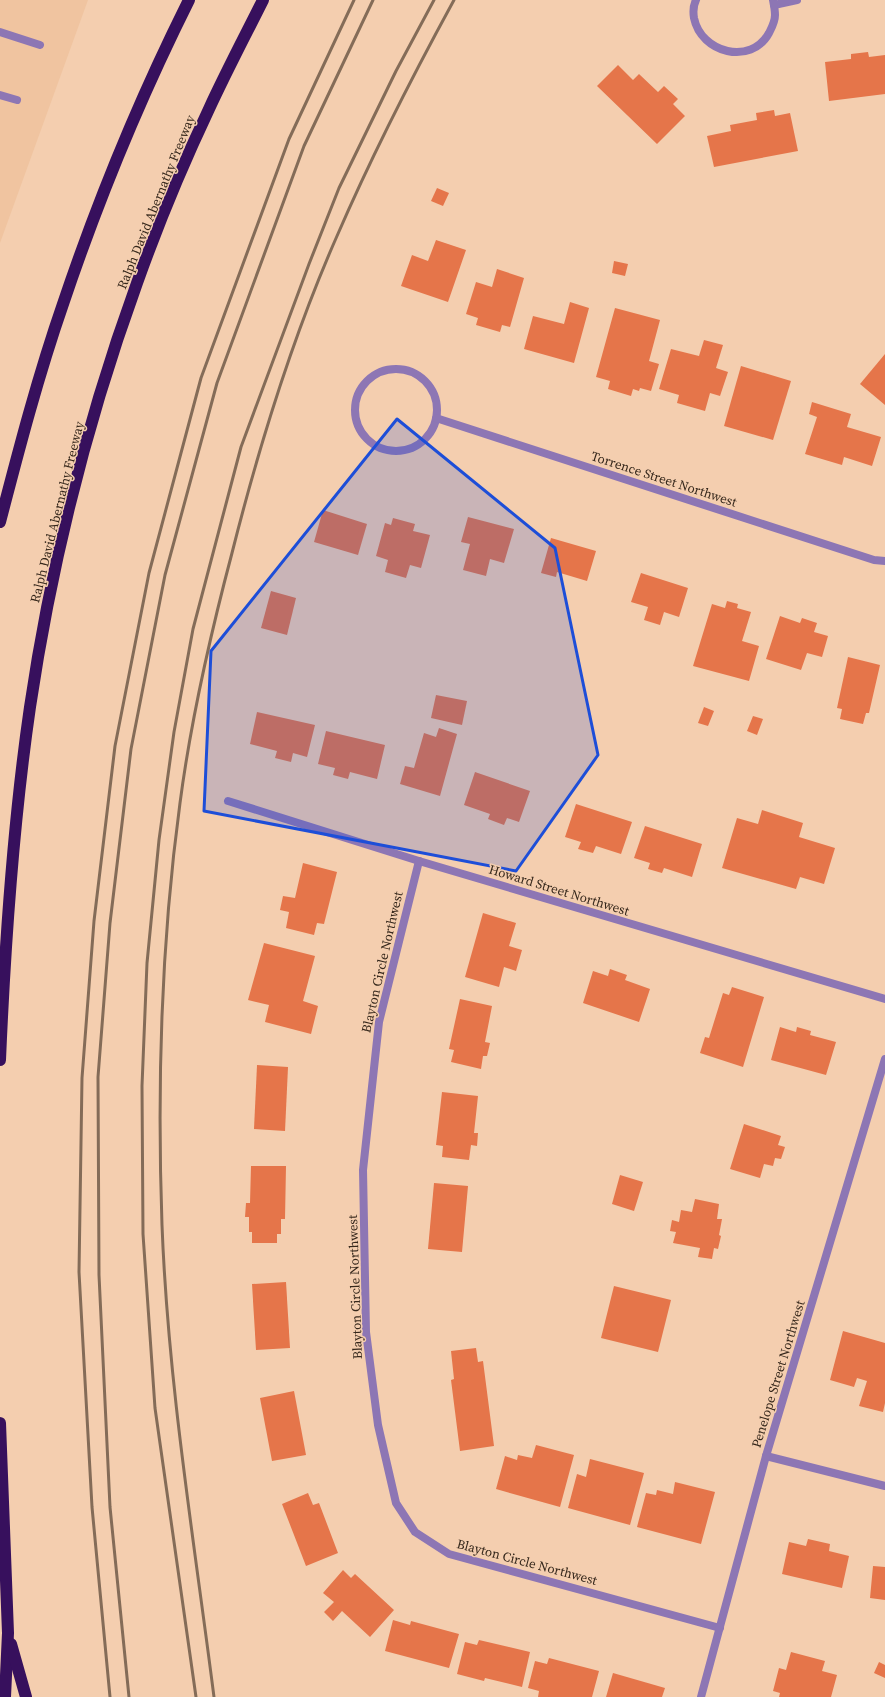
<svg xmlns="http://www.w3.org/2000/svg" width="885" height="1697" viewBox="0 0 885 1697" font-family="'Source Serif 4',serif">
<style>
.built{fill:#f0c4a0}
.building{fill:#e5754a}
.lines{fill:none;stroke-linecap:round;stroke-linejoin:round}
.service{stroke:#8d76b4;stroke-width:8}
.minor{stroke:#8d76b4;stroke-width:8}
.motorway{stroke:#37105d;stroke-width:12}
.rail{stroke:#846c58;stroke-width:3}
.marked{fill:#1d4ed8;fill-opacity:0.2;stroke:#1d4ed8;stroke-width:3;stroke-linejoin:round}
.labels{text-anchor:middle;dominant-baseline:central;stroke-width:3;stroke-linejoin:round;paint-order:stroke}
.street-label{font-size:13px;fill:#35271b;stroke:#f4ceaf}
</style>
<rect width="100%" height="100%" fill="#f4ceaf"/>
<path class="built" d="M0,0H88L0,243Z"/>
<g class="building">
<path d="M868,52L869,57L885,55V94L829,101L825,62L851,59V54Z"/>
<path d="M618,65L633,80L639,74L658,92L664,86L678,99L673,104L685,116L657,144L597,86Z"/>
<path d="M774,110L775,116L790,113L798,151L714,167L707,136L731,131L730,125L757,120L756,113Z"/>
<path d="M437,188L449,193L443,206L431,201Z"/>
<path d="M436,240L466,250L448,302L401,286L412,255L428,261Z"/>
<path d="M614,261L628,264L625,276L612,273Z"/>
<path d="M497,269L524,278L510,327L502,325L500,332L476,325L478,318L466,314L476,282L492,287Z"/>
<path d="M570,302L589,308L574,363L524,349L533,316L564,324Z"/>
<path d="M615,308L660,320L649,361L659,364L651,391L640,388L639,391L633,389L631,396L608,389L610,381L596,377Z"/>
<path d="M704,340L723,345L716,368L728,372L720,396L710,393L705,411L677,403L679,395L659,389L671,349L699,356Z"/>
<path d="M885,354V405L860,384Z"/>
<path d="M741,366L791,381L773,440L724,426Z"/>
<path d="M812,402L851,414L847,427L881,437L872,466L844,457L842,465L805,454L817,417L809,414Z"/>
<path d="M323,510L367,524L358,555L314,542Z"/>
<path d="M468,517L514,529L504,563L490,559L486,576L463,570L470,544L461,542Z"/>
<path d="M393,518L415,524L413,531L430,535L421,568L410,565L406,578L385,572L388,560L376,556L385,523L391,525Z"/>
<path d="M551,538L596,551L587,581L557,572L556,577L541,573Z"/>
<path d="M641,573L688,588L679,617L664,612L660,625L644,620L648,607L631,602Z"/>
<path d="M271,591L296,598L287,635L261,628Z"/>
<path d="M727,601L738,604L737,608L751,612L742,641L759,646L749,681L693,666L712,604L725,608Z"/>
<path d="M780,616L800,623L802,618L817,623L814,632L828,636L822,657L807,653L801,670L766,659Z"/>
<path d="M848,657L880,665L869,713H866L863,724L840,719L842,709L837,708Z"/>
<path d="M436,695L467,701L462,725L431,718Z"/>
<path d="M704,707L714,711L708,726L698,723Z"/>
<path d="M257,712L315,725L307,757L293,753L291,762L275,758L277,751L250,744Z"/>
<path d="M753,716L763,719L757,735L747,731Z"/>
<path d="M439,728L457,734L440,796L400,784L405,766L414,768L424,733L436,737Z"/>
<path d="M326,731L385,745L377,779L350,772L348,779L333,775L335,768L318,764Z"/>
<path d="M475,772L530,791L519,822L507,818L504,825L488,819L490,814L464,805Z"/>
<path d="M576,804L632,822L621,854L596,846L593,853L578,849L581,842L565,837Z"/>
<path d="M762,810L803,823L799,837L835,848L824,884L800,877L796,889L722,868L737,818L758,824Z"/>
<path d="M645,826L702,844L692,877L664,868L662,873L648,869L650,863L634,858Z"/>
<path d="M303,863L337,872L324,924L317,923L314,935L286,928L289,912L280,910L283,896L295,898Z"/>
<path d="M483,913L516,923L509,946L522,950L516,971L504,967L499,987L465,977Z"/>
<path d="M264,943L315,956L303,1001L318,1006L311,1034L265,1022L269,1005L248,1000Z"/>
<path d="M610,969L627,975L625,980L650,989L639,1022L583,1003L593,971L608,976Z"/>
<path d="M732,987L764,997L743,1067L700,1053L705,1037L709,1038L723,993L729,995Z"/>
<path d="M460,999L492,1006L485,1042L490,1043L487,1056H483L481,1069L451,1062L454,1050L449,1049Z"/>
<path d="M780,1027L796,1032L797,1027L811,1031L810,1035L836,1042L826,1075L771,1060Z"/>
<path d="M257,1065L288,1067L285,1131L254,1129Z"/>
<path d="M442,1092L478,1096L474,1133H478L477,1146L471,1145L469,1160L442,1157L443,1146L436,1145Z"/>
<path d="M744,1124L781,1136L778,1145L785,1147L781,1159L775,1158L773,1166L764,1164L760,1178L730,1169Z"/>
<path d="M251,1166H286L285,1219H281V1234H277V1243H252V1232H249V1217H245L246,1203H250Z"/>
<path d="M620,1175L643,1182L634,1211L612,1204Z"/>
<path d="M434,1183L468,1186L462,1252L428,1249Z"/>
<path d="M695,1199L719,1204L717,1219H722L719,1235L721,1236L718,1249L714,1248L712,1259L698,1257L700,1248L673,1243L676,1232L670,1231L672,1220L679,1222L681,1210L692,1212Z"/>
<path d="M286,1282L290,1348L256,1350L252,1284Z"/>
<path d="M614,1286L671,1300L658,1352L601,1338Z"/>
<path d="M843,1331L885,1343V1403L883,1412L859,1406L867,1381L857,1378L854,1387L830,1380Z"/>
<path d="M476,1348L478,1362L483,1361L494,1446L460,1451L451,1380L454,1379L451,1351Z"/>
<path d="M294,1391L306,1455L272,1461L260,1398Z"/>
<path d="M536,1445L574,1455L560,1507L496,1489L505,1456L517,1460L518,1455L532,1458Z"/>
<path d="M590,1459L644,1473L630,1525L568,1508L577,1474L586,1477Z"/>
<path d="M675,1482L715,1492L701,1544L637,1527L646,1493L656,1495L657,1490L673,1494Z"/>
<path d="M308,1493L313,1505L319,1503L338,1553L306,1566L282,1504Z"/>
<path d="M808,1539L830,1544L829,1551L849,1556L842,1588L782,1574L789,1542L806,1546Z"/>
<path d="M873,1566L885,1567V1600L870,1598Z"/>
<path d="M343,1570L351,1578L355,1574L394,1610L370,1637L342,1611L333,1621L324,1612L334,1602L323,1593Z"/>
<path d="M393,1620L410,1625L411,1621L459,1634L449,1668L385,1651Z"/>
<path d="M479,1640L530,1652L522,1687L485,1678L484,1681L457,1674L465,1642L477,1645Z"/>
<path d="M791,1652L825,1661L822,1671L837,1675L831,1697H779L780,1693L773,1691L779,1668L786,1670Z"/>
<path d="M549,1658L599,1671L592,1697H538L539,1691L528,1688L535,1661L547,1664Z"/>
<path d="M879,1662L885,1665V1678L874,1673Z"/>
<path d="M613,1673L665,1688L662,1697H606Z"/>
</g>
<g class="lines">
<g class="service">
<path d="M0,32L40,45"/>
<path d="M0,95L17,100"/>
</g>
<g class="minor">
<path d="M696,0C693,6 693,12 694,18C701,53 751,66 769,33C772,27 775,22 775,15C775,10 774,5 773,0"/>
<path d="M774,5L797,0"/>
<circle cx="396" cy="410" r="41"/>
<path d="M436,418L874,560L885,561"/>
<path d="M228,801L419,861L885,999"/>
<path d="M419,861L379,1022L363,1170L366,1332L378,1425L396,1503L415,1532L449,1554L720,1628"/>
<path d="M766,1456L885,1486"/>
<path d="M701,1697L766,1456L885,1059"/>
</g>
<g class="motorway">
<path d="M0,522C19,449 38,376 63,304C98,200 140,98 189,0"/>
<path d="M0,1060C5,942 13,824 30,707C51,565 88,418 137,283C158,224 182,166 209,109C226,72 245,36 263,0"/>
<path d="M0,1423L8,1633L5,1697"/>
<path d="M11,1644L26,1697"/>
</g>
<g class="rail">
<path d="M110,1697L92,1507L79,1272L82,1078L94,921L115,746L149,573L201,378L289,139L354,0"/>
<path d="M129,1697L110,1507L99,1275L98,1077L110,923L131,749L165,575L217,383L304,146L373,0"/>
<path d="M196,1697L155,1408L143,1234L142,1086L147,963L159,840L174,732L193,629L241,447L309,264L339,188L396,71L434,0"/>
<path d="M214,1697C194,1540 168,1383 162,1225C157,1084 161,943 180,803C191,719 210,636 232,553C259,446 292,338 337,236C372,155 412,77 454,0"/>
</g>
</g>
<path class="marked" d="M397,419L555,548L598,755L516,871L204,811L211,651Z"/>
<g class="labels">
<g class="street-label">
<text transform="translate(156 202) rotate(-68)">Ralph David Abernathy Freeway</text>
<text transform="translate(664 479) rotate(18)">Torrence Street Northwest</text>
<text transform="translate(57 512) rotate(-76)">Ralph David Abernathy Freeway</text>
<text transform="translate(559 890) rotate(17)">Howard Street Northwest</text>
<text transform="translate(382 962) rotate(-77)">Blayton Circle Northwest</text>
<text transform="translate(355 1287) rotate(-92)">Blayton Circle Northwest</text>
<text transform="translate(778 1374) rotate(-73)">Penelope Street Northwest</text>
<text transform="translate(527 1562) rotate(15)">Blayton Circle Northwest</text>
</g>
</g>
</svg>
